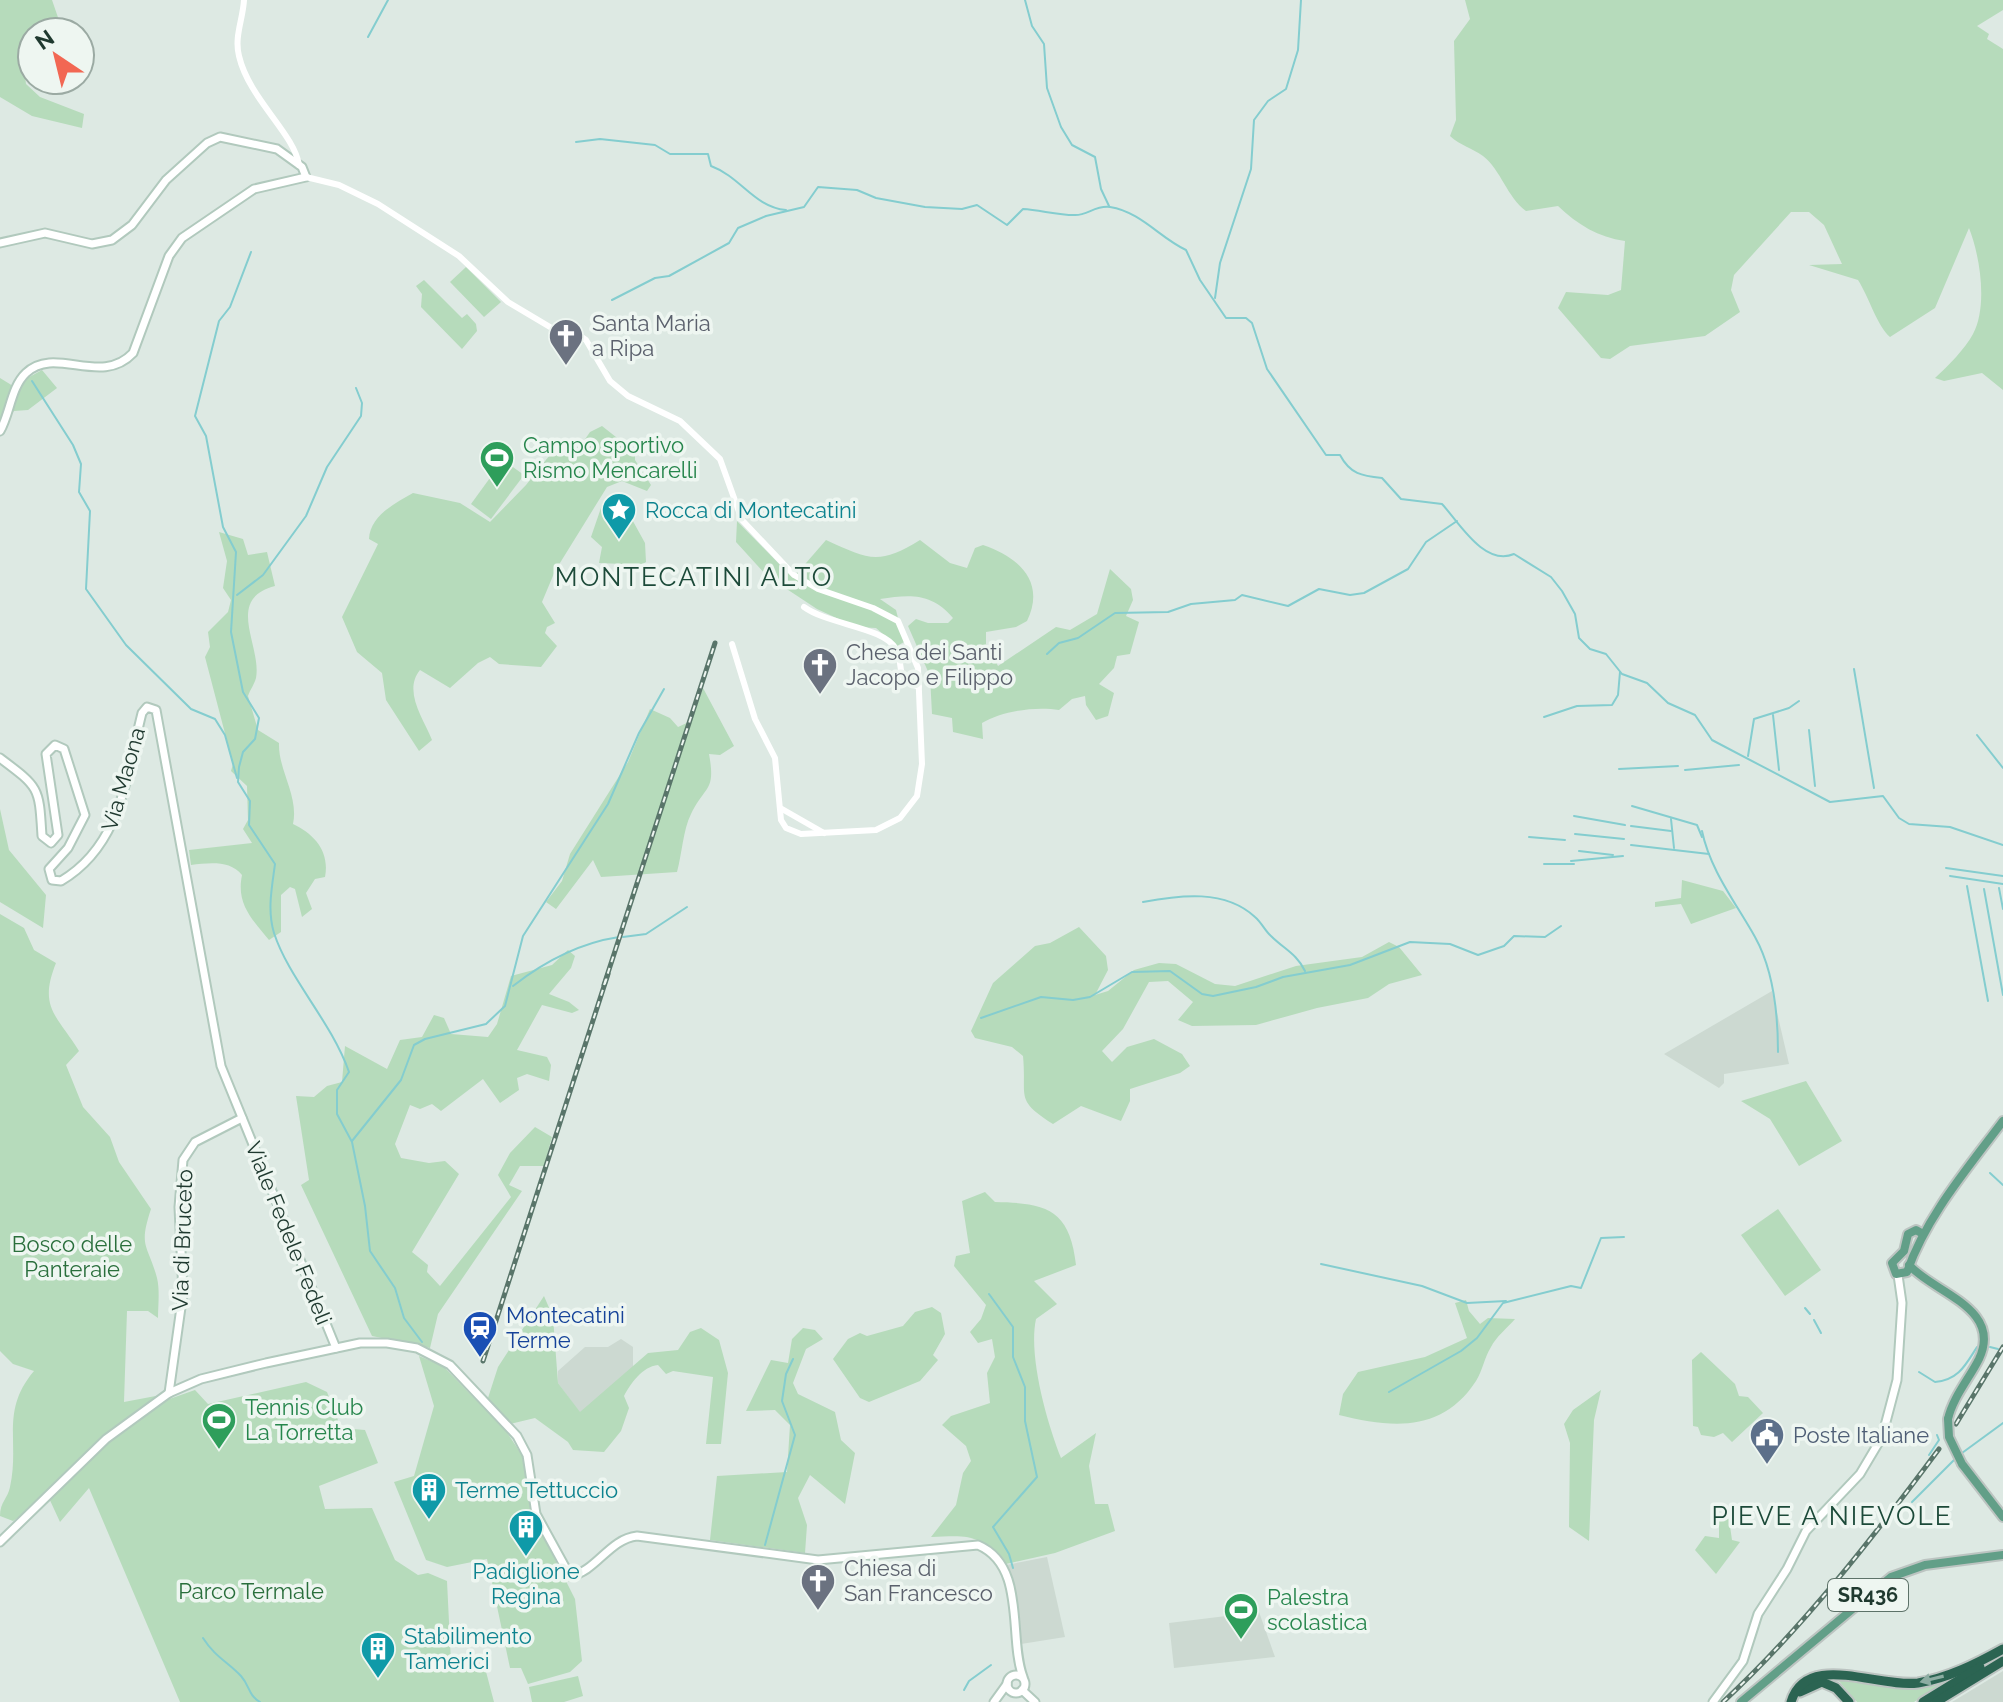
<svg xmlns="http://www.w3.org/2000/svg" width="2003" height="1702" viewBox="0 0 2003 1702" font-family="Raleway,sans-serif">
<style>
.built{fill:#ccd9d1}
.green{fill:#b6dbbb}
.lines{fill:none;stroke-linecap:round;stroke-linejoin:round}
.stream{stroke:#84cdcf;stroke-width:2}
.secondary-casing{stroke:#b1c9bd;stroke-width:11}
.primary-casing{stroke:#bcc4c1;stroke-width:12}
.motorway-casing{stroke:#bcc4c1;stroke-width:13}
.tertiary{stroke:#fff;stroke-width:6}
.secondary{stroke:#fff;stroke-width:7}
.primary{stroke:#629f88;stroke-width:8}
.motorway{stroke:#2b6452;stroke-width:9}
.rail-casing{stroke:#59756a;stroke-width:5}
.rail{stroke:#eef6f1;stroke-width:2;stroke-dasharray:6;stroke-linecap:butt}
.primary-bridge-casing{stroke:#bcc4c1;stroke-width:12;stroke-linecap:butt}
.primary-bridge{stroke:#629f88;stroke-width:8}
.oneway{fill:#8cada2}
.labels{text-anchor:middle;dominant-baseline:central;stroke-width:7;stroke-linejoin:round;paint-order:stroke}
.shield{fill:#eef6f1;stroke:#5d7269;stroke-width:2}
.shield-label{font-size:20px;font-weight:bold;fill:#1f392f}
.worship-label{font-size:22px;fill:#5b616d;stroke:#eef6f1;text-anchor:start}
.leisure-label{font-size:22px;fill:#27864d;stroke:#eef6f1;text-anchor:start}
.culture-label{font-size:22px;fill:#0d838f;stroke:#eef6f1;text-anchor:start}
.street-label{font-size:22px;fill:#1f392f;stroke:#eef6f1}
.park-label{font-size:22px;fill:#2a6f3c;stroke:#eef6f1}
.transit-label{font-size:22px;fill:#164399;stroke:#eef6f1;text-anchor:start}
.service-label{font-size:22px;fill:#4e5e75;stroke:#eef6f1;text-anchor:start}
.quarter-label{font-size:26px;letter-spacing:2px;fill:#1c4a39;stroke:#eef6f1}
</style>
<rect width="100%" height="100%" fill="#dde9e3"/>
<g class="built">
<path d="M1772,991L1789,1064L1724,1074V1083L1719,1088L1664,1054Z"/>
<path d="M621,1339L633,1347V1369L580,1413L558,1383V1371L585,1347H608Z"/>
<path d="M1047,1557L1065,1637L1021,1644L1006,1565Z"/>
<path d="M1259,1612L1275,1657L1174,1668L1169,1623Z"/>
<path d="M2003,1671V1702H1952Z"/>
</g>
<g class="green">
<path d="M0,0H52L63,32L27,30L23,61L26,84L40,97L84,114L82,128L32,116L0,97Z"/>
<path d="M1465,0H2003V10L1977,26L1989,34L1987,39L2003,49V390L1982,373L1944,381L1935,378C1948,366 1965,349 1973,334C1988,306 1980,256 1969,228L1935,308L1890,337C1877,326 1869,297 1858,280L1809,265L1842,264L1824,225L1809,212H1791L1734,275L1731,290L1740,312L1705,336L1630,346L1610,359L1601,358L1558,308L1566,292L1608,295L1621,290L1625,241C1598,237 1578,225 1558,206L1526,211C1507,197 1501,170 1483,156C1472,148 1461,146 1450,136L1456,120L1454,41L1470,19Z"/>
<path d="M466,267L501,302L484,317L450,282Z"/>
<path d="M424,280L462,318L467,314L476,324L477,331L462,349L421,307L422,294L416,286Z"/>
<path d="M42,370L57,388L28,410L14,411L0,427V378L13,386Z"/>
<path d="M602,426L635,452V460L651,485L647,491L622,481L607,487L555,571L542,602L555,623L547,627L545,633L557,646L541,667L499,664L490,657L478,663L450,688L420,670C403,691 423,718 432,740L419,751L386,700L382,673L357,652L342,617L378,544L369,539C370,516 395,503 413,493L460,503L490,522L526,485L561,441L579,448L590,432Z"/>
<path d="M503,460L524,475L491,519L471,504Z"/>
<path d="M603,502L611,503V515L629,514L645,543L646,562L633,570L623,571L622,564L599,563L602,547L591,537Z"/>
<path d="M737,521L793,578L826,540C868,559 878,566 920,540L950,563L967,568L975,548L983,545C1019,557 1046,582 1027,621L1016,627L986,632V644L998,666L1056,627L1070,630L1097,614L1110,569L1131,589L1133,600L1126,616L1139,622L1130,654L1117,656L1114,668L1099,684L1114,693L1108,716L1096,720L1086,705L1085,696L1072,699L1059,710C1036,706 1002,711 982,723L983,739L953,732L952,718L932,714L930,676L908,626L916,619L928,623H948L953,618C932,593 911,594 880,599L896,610L904,642L897,646L876,628L856,627L817,609L767,576L736,542Z"/>
<path d="M219,532L243,539L248,555L267,552L275,586C224,599 262,646 256,678C255,683 250,690 248,696L258,730L279,743C278,770 299,796 293,824C314,834 330,851 325,877L315,879L306,893L312,909L302,917L295,889L290,887L281,895V932L269,940C252,919 236,904 242,875C230,860 209,863 191,865L189,850L252,843L243,829L248,820L247,786L231,771L233,764L205,657L210,647L208,632L228,612L231,600L223,588L227,561Z"/>
<path d="M703,688L734,746L720,755L709,754C716,792 705,785 691,814C683,830 682,854 677,872L601,877L593,860L556,909L546,902L562,881L570,854L628,762L650,709L670,718L678,727L691,721Z"/>
<path d="M0,809L9,850L46,895L43,928L0,902Z"/>
<path d="M1682,880L1723,891L1736,908L1691,924L1681,904L1655,907V902L1681,898Z"/>
<path d="M0,914L24,928L34,950L56,963C38,1008 57,1015 79,1051L66,1065L83,1107L110,1137L119,1162L151,1209C138,1248 148,1244 157,1278C160,1290 158,1306 158,1318L148,1311H127L124,1402L161,1395L158,1403L195,1390L208,1404L306,1382L327,1392L341,1428L365,1430L378,1463L319,1486L325,1509L372,1508L395,1560L418,1575L428,1573L447,1581L451,1663L469,1660L471,1666L484,1664L494,1702H180L89,1488L60,1522L48,1496L13,1521L0,1516C0,1502 8,1498 10,1487C20,1442 0,1411 34,1371L13,1364L0,1351Z"/>
<path d="M1079,927L1106,956L1108,970L1095,995L1108,991L1134,970L1159,963L1176,964L1215,984L1235,986L1296,966L1362,957L1389,942L1399,947L1422,975L1389,984L1368,998L1317,1008L1256,1025L1192,1026L1178,1020L1193,1002L1168,981L1149,982L1123,1029L1102,1051L1112,1062L1127,1047L1154,1039L1182,1054L1190,1066L1180,1073L1130,1089V1101L1121,1121L1081,1106L1053,1124C1014,1099 1027,1098 1023,1056L1012,1047L975,1038L971,1031L993,983L1035,946L1050,943Z"/>
<path d="M568,950L575,956L571,968L549,994L569,1002L579,1010L572,1013L542,1005L517,1050L547,1057L551,1065L549,1081L527,1074L517,1078L519,1090L500,1103L483,1079L441,1111L432,1104L420,1109L410,1105L395,1144L401,1158L429,1163L445,1161L459,1174L412,1252L428,1265L427,1272L440,1286L511,1197L498,1175L510,1153L535,1127L552,1137L544,1166H520L509,1185L522,1191L438,1314L430,1348L372,1336L301,1185L309,1180L296,1096L314,1097L327,1086L342,1082L345,1046L387,1069L400,1040L422,1037L434,1015L444,1018L451,1034L488,1037L497,1024L511,976L552,965Z"/>
<path d="M1806,1081L1842,1141L1799,1166L1770,1119L1741,1101Z"/>
<path d="M985,1192L995,1202C1046,1203 1070,1209 1076,1265L1034,1281L1057,1304L1036,1319C1028,1356 1047,1423 1061,1458L1096,1433L1089,1466L1095,1504H1108L1115,1531L1055,1553L1006,1564C979,1534 970,1535 931,1537L956,1505L963,1473L971,1461L966,1446L942,1425L951,1416L990,1403L987,1373L995,1357L992,1339L978,1343L970,1332L981,1319L986,1305L954,1266L956,1256L970,1253L962,1201Z"/>
<path d="M1778,1209L1821,1270L1785,1296L1741,1235Z"/>
<path d="M544,1296L553,1317L558,1383L580,1412L648,1353L678,1350L690,1332L701,1328L719,1340L728,1373L721,1444H706L713,1377L673,1371L666,1374L658,1365C642,1367 631,1383 624,1396L629,1408L621,1431L604,1452L573,1450L568,1442L535,1418L510,1424L488,1398L498,1367Z"/>
<path d="M1466,1300L1469,1311L1480,1324L1488,1318L1515,1319C1507,1328 1496,1337 1491,1347C1484,1358 1483,1370 1476,1381C1442,1433 1392,1428 1339,1415L1343,1394L1358,1372L1425,1357L1467,1338L1455,1303Z"/>
<path d="M932,1307L941,1313L945,1334L933,1355L938,1360L920,1381L869,1402L860,1398L833,1359L848,1339L860,1333L867,1336L903,1326L915,1312Z"/>
<path d="M803,1328L815,1330L823,1339L806,1349L793,1383L798,1394L835,1412L841,1440L855,1453L845,1504L810,1475L798,1498L807,1525L805,1553L710,1540L717,1476L787,1472L790,1425L775,1410L746,1411L771,1360L788,1363L792,1339Z"/>
<path d="M1701,1352L1735,1384L1739,1396L1748,1397L1763,1413L1732,1442L1723,1433L1714,1437L1701,1435L1698,1427L1693,1426L1692,1360Z"/>
<path d="M419,1356L443,1366L506,1431L522,1455L532,1514L575,1599L582,1661L570,1672L528,1684L521,1668H510L487,1559L447,1567L426,1560L394,1482L414,1476L434,1406Z"/>
<path d="M1601,1390L1594,1420L1589,1541L1569,1527L1570,1443L1564,1424L1573,1410Z"/>
<path d="M1719,1518L1729,1519L1732,1540L1740,1542L1716,1574L1695,1550L1705,1536L1719,1538Z"/>
<path d="M578,1676L583,1696L564,1702H532L529,1687Z"/>
<path d="M1954,1677L1914,1702H1857L1838,1680L1894,1688Z"/>
</g>
<g class="lines">
<g class="stream">
<path d="M1025,0L1032,26L1044,44L1047,88L1061,127L1072,145L1095,157L1101,189L1109,206"/>
<path d="M368,37L388,0"/>
<path d="M576,142L600,139L655,145L670,154H708L711,166C741,177 754,207 786,210"/>
<path d="M251,252L230,307L219,321L195,416L206,436L223,527L236,552L231,632L243,692L259,718L255,739L243,752L239,767L238,782L250,801L249,825L275,864C272,887 267,910 274,933C289,979 331,1021 349,1072L337,1090V1114L352,1142L365,1206L370,1251L395,1288L404,1318L422,1342"/>
<path d="M1215,298L1220,263L1251,169L1254,120L1268,101L1286,89L1298,50L1301,0"/>
<path d="M612,300L655,278L669,276L729,243L738,228L766,216L804,207L818,187L857,190L876,198L925,207L962,209L977,205L1007,225L1023,209C1040,210 1057,215 1074,215C1087,216 1095,205 1110,207C1141,212 1160,238 1186,250L1200,280L1226,318H1246L1252,323L1267,369L1326,455H1340C1350,474 1362,476 1382,478L1401,499L1442,504C1458,521 1484,567 1514,554L1551,577L1562,591L1575,614L1579,638L1590,649L1606,654L1622,674L1647,683L1668,703L1695,715L1712,740L1830,802L1883,796L1899,818L1909,824L1950,827L2003,845"/>
<path d="M32,381L73,445L81,464L79,492L90,511L86,589L126,645L191,709L215,719L225,735L237,778"/>
<path d="M237,595L263,575L306,516L327,467L361,416L362,403L356,388"/>
<path d="M1047,654L1059,643L1078,638L1115,613L1168,612L1191,604L1235,600L1242,595L1288,606L1319,589L1350,595L1364,593L1408,569L1426,542L1457,521"/>
<path d="M1854,669L1874,788"/>
<path d="M1773,715L1779,770"/>
<path d="M1544,717L1577,706L1612,705L1618,695L1620,672"/>
<path d="M1809,730L1815,786"/>
<path d="M1977,735L2003,768"/>
<path d="M1748,756L1754,719L1789,708L1799,701"/>
<path d="M1619,769L1678,766"/>
<path d="M1685,770L1739,765"/>
<path d="M1632,806L1697,825L1702,837"/>
<path d="M1574,816L1625,825"/>
<path d="M1671,819L1674,848"/>
<path d="M1631,826L1671,831"/>
<path d="M1702,831C1710,870 1736,903 1755,937C1774,971 1778,1014 1778,1052"/>
<path d="M1575,834L1624,839"/>
<path d="M1529,837L1565,840"/>
<path d="M1631,845L1709,854"/>
<path d="M1579,851L1613,855"/>
<path d="M1571,861L1623,856"/>
<path d="M1544,864H1574"/>
<path d="M1946,868L2003,876"/>
<path d="M1950,876L2003,884"/>
<path d="M1967,886L1988,1001"/>
<path d="M1999,888L2003,909"/>
<path d="M1984,889L2003,995"/>
<path d="M1143,902C1180,895 1225,889 1255,917C1262,923 1265,931 1271,936C1284,949 1297,954 1305,971"/>
<path d="M623,937L646,934L687,907"/>
<path d="M513,986C545,961 579,943 619,937"/>
<path d="M981,1018L1041,997L1073,1000L1090,997L1132,972L1170,971L1202,994L1213,996L1256,987L1283,977L1350,965L1410,942L1450,944L1478,955L1504,946L1514,936L1545,937L1561,926"/>
<path d="M352,1141L401,1080L414,1045L425,1039L486,1024L505,1006L523,936L608,804L639,733L664,689"/>
<path d="M1990,1173L2003,1185"/>
<path d="M1321,1264L1422,1286L1467,1303L1506,1301"/>
<path d="M989,1294L1013,1327V1357L1025,1387V1421L1037,1477L993,1527L1009,1554L1013,1568"/>
<path d="M1805,1308L1810,1314"/>
<path d="M1814,1320L1821,1333"/>
<path d="M1990,1347L1998,1349"/>
<path d="M1919,1372L1935,1382C1959,1380 1966,1364 1977,1347"/>
<path d="M1389,1392L1461,1351L1477,1338L1503,1303L1571,1286L1581,1288L1601,1238L1624,1237"/>
<path d="M1962,1453L2003,1423"/>
<path d="M1929,1455L1939,1440L1937,1435"/>
<path d="M1912,1502L1957,1457"/>
<path d="M765,1545L795,1435L782,1401L786,1374L793,1359"/>
<path d="M203,1638C215,1657 228,1662 241,1676C250,1686 248,1695 260,1702"/>
<path d="M964,1690L969,1681L991,1665"/>
</g>
<defs>
<g id="secondary">
<path d="M0,243L45,233L92,244L112,240L132,225L166,180L207,143L220,137L277,149L302,167L306,177L254,189L182,238L169,256L133,353C101,387 55,345 26,373C11,387 10,414 0,431"/>
<path d="M0,758C40,788 39,787 42,836L51,843L58,835L46,754L55,745L64,749L85,815L68,848L49,869L52,880L61,881C122,845 126,776 142,713L147,707L156,710L221,1066L336,1348"/>
<path d="M169,1393L183,1293L179,1207L183,1160L195,1142L242,1118"/>
<path d="M0,1542L106,1439L169,1393L201,1379L266,1363L360,1343H387L417,1348L450,1365L517,1436L527,1455L536,1514L570,1576C596,1572 609,1539 637,1536L818,1560L978,1545C1027,1566 1008,1637 1023,1677"/>
<circle cx="1016" cy="1684" r="9"/>
<path d="M1022,1690L1035,1702"/>
<path d="M994,1702L1007,1684"/>
<path d="M1713,1702L1743,1661L1758,1614L1787,1569L1806,1531L1860,1474L1882,1437L1897,1380L1902,1303L1898,1275"/>
</g>
<g id="primary">
<path d="M1923,1234L1916,1230L1908,1234L1904,1251L1892,1263L1896,1274L1907,1272C1926,1217 1967,1169 2003,1121"/>
<path d="M1909,1265C1934,1293 2003,1308 1979,1359C1969,1379 1953,1397 1948,1419"/>
<path d="M1962,1464L2003,1517"/>
<path d="M1741,1702L1891,1577L1925,1565L2003,1555"/>
</g>
<g id="motorway">
<path d="M1800,1692L1822,1682L1836,1688L1849,1702"/>
<path d="M1791,1702C1806,1651 1877,1688 1918,1683C1948,1678 1976,1664 2003,1649"/>
<path d="M1923,1702L1980,1667"/>
<path d="M1936,1702L2003,1661"/>
</g>
</defs>
<use href="#secondary" class="secondary-casing"/>
<use href="#primary" class="primary-casing"/>
<use href="#motorway" class="motorway-casing"/>
<g class="tertiary">
<path d="M244,0C243,19 234,37 239,56C249,99 294,133 299,165"/>
<path d="M306,177L339,185L378,204L459,256L508,302L555,330L573,331L586,340L610,381L628,396L680,421L720,459L742,520L794,575L818,589L873,608L898,621L918,668L922,764L917,796L900,818L876,830L801,834L786,828L781,820L775,758L755,719L732,644"/>
<path d="M804,607C829,625 884,627 896,649C901,658 900,671 903,681L919,687"/>
<path d="M782,809L824,833"/>
</g>
<use href="#secondary" class="secondary"/>
<use href="#primary" class="primary"/>
<use href="#motorway" class="motorway"/>
<defs>
<g id="rail">
<path d="M604,985L715,643"/>
<path d="M483,1361L608,974"/>
<path d="M1956,1424L2003,1347"/>
<path d="M1723,1702C1802,1629 1875,1535 1939,1449"/>
</g>
</defs>
<use href="#rail" class="rail-casing"/>
<use href="#rail" class="rail"/>
<defs>
<path id="primary-bridge" d="M1948,1419L1949,1437L1962,1464"/>
</defs>
<use href="#primary-bridge" class="primary-bridge-casing"/>
<use href="#primary-bridge" class="primary-bridge"/>
</g>
<defs><path id="oneway-solid" d="M-6-.8H1V-3.2L6.5 0L1 3.2V.8H-6Z" transform="scale(2)"/></defs>
<use class="oneway" href="#oneway-solid" transform="translate(1932 1679) rotate(166)"/>
<defs>
<symbol id="church-pin" viewBox="-11 -11 22 30"><path d="M0 17L-7.5 6A9.5 9.5 0 1 1 7.5 6Z" fill="#6b7280" stroke="#eef6f1"/><path d="M-1.2-6h2.4v3.5h3.3v2.4h-3.3V6h-2.4V-.1h-3.3v-2.4h3.3Z" fill="#fff"/></symbol>
<symbol id="stadium-pin" viewBox="-11 -11 22 30"><path d="M0 17L-7.5 6A9.5 9.5 0 1 1 7.5 6Z" fill="#2e9e5b" stroke="#eef6f1"/><path d="M0-5a6.5 5 0 1 0 0 10a6.5 5 0 1 0 0-10ZM-3.5-1.8h7v3.6h-7Z" fill="#fff"/></symbol>
<symbol id="sight-pin" viewBox="-11 -11 22 30"><path d="M0 17L-7.5 6A9.5 9.5 0 1 1 7.5 6Z" fill="#0f9aa8" stroke="#eef6f1"/><path d="M0-6L1.8-2.2L6-1.7L2.9 1.2L3.7 5.4L0 3.3L-3.7 5.4L-2.9 1.2L-6-1.7L-1.8-2.2Z" fill="#fff"/></symbol>
<symbol id="station-pin" viewBox="-11 -11 22 30"><path d="M0 17L-7.5 6A9.5 9.5 0 1 1 7.5 6Z" fill="#1a4fb4" stroke="#eef6f1"/><path d="M-3-6H3Q5-6 5-4V2Q5 4 3 4L4.5 6H3L1.5 4h-3L-3 6H-4.5L-3 4Q-5 4-5 2V-4Q-5-6-3-6ZM-3.5-4v3h7v-3ZM-3.5 1v1.5H-2V1ZM2 1v1.5H3.5V1Z" fill="#fff"/></symbol>
<symbol id="civic-pin" viewBox="-11 -11 22 30"><path d="M0 17L-7.5 6A9.5 9.5 0 1 1 7.5 6Z" fill="#5c6f8a" stroke="#eef6f1"/><path d="M-.6-6.5H3V-4.5H.6V-3L4-1V1h2V6H-6V1h2V-1L-.6-3ZM-1.2 2.5V6h2.4V2.5Z" fill="#fff"/></symbol>
<symbol id="building-pin" viewBox="-11 -11 22 30"><path d="M0 17L-7.5 6A9.5 9.5 0 1 1 7.5 6Z" fill="#0f9aa8" stroke="#eef6f1"/><path d="M-4-6H4V6H1V3H-1V6H-4ZM-2.5-4.3h1.7v1.8h-1.7ZM.8-4.3h1.7v1.8H.8ZM-2.5-1h1.7V.8h-1.7ZM.8-1h1.7V.8H.8Z" fill="#fff"/></symbol>
</defs>
<g fill-rule="evenodd">
<use href="#church-pin" x="546" y="316" width="40" height="54"/>
<use href="#stadium-pin" x="477" y="438" width="40" height="54"/>
<use href="#sight-pin" x="599" y="490" width="40" height="54"/>
<use href="#church-pin" x="800" y="645" width="40" height="54"/>
<use href="#station-pin" x="460" y="1308" width="40" height="54"/>
<use href="#stadium-pin" x="199" y="1400" width="40" height="54"/>
<use href="#civic-pin" x="1747" y="1415" width="40" height="54"/>
<use href="#building-pin" x="409" y="1470" width="40" height="54"/>
<use href="#building-pin" x="506" y="1507" width="40" height="54"/>
<use href="#church-pin" x="798" y="1561" width="40" height="54"/>
<use href="#stadium-pin" x="1221" y="1590" width="40" height="54"/>
<use href="#building-pin" x="358" y="1629" width="40" height="54"/>
</g>
<g class="labels">
<rect class="shield" x="1828" y="1579" width="80" height="32" rx="6"/>
<g class="shield-label">
<text x="1868" y="1595">SR436</text>
</g>
<g class="worship-label">
<text x="592" y="323">Santa Maria<tspan x="592" dy="25">a Ripa</tspan></text>
<text x="846" y="652">Chesa dei Santi<tspan x="846" dy="25">Jacopo e Filippo</tspan></text>
<text x="844" y="1568">Chiesa di<tspan x="844" dy="25">San Francesco</tspan></text>
</g>
<g class="leisure-label">
<text x="523" y="445">Campo sportivo<tspan x="523" dy="25">Rismo Mencarelli</tspan></text>
<text x="245" y="1407">Tennis Club<tspan x="245" dy="25">La Torretta</tspan></text>
<text x="1267" y="1597">Palestra<tspan x="1267" dy="25">scolastica</tspan></text>
</g>
<g class="culture-label">
<text x="645" y="510">Rocca di Montecatini</text>
<text x="455" y="1490">Terme Tettuccio</text>
<text x="526" y="1571" text-anchor="middle">Padiglione<tspan x="526" dy="25">Regina</tspan></text>
<text x="404" y="1636">Stabilimento<tspan x="404" dy="25">Tamerici</tspan></text>
</g>
<g class="street-label">
<text transform="translate(123 779) rotate(-74)">Via Maona</text>
<text transform="translate(289 1233) rotate(68)">Viale Fedele Fedeli</text>
<text transform="translate(182 1240) rotate(-88)">Via di Bruceto</text>
</g>
<g class="park-label">
<text x="72" y="1244">Bosco delle<tspan x="72" dy="25">Panteraie</tspan></text>
<text x="251" y="1591">Parco Termale</text>
</g>
<g class="transit-label">
<text x="506" y="1315">Montecatini<tspan x="506" dy="25">Terme</tspan></text>
</g>
<g class="service-label">
<text x="1793" y="1435">Poste Italiane</text>
</g>
<g class="quarter-label">
<text x="694" y="577">MONTECATINI ALTO</text>
<text x="1832" y="1516">PIEVE A NIEVOLE</text>
</g>
</g>
<g transform="translate(56 56) rotate(325)"><circle r="38" fill="#eef6f1" stroke="#9baaa3" stroke-width="2"/>
<path d="M0-6L14 30L0 20L-14 30Z" fill="#f26753"/>
<text y="-12" font-size="22" font-weight="bold" text-anchor="middle" fill="#1f392f">N</text>
</g>
</svg>
